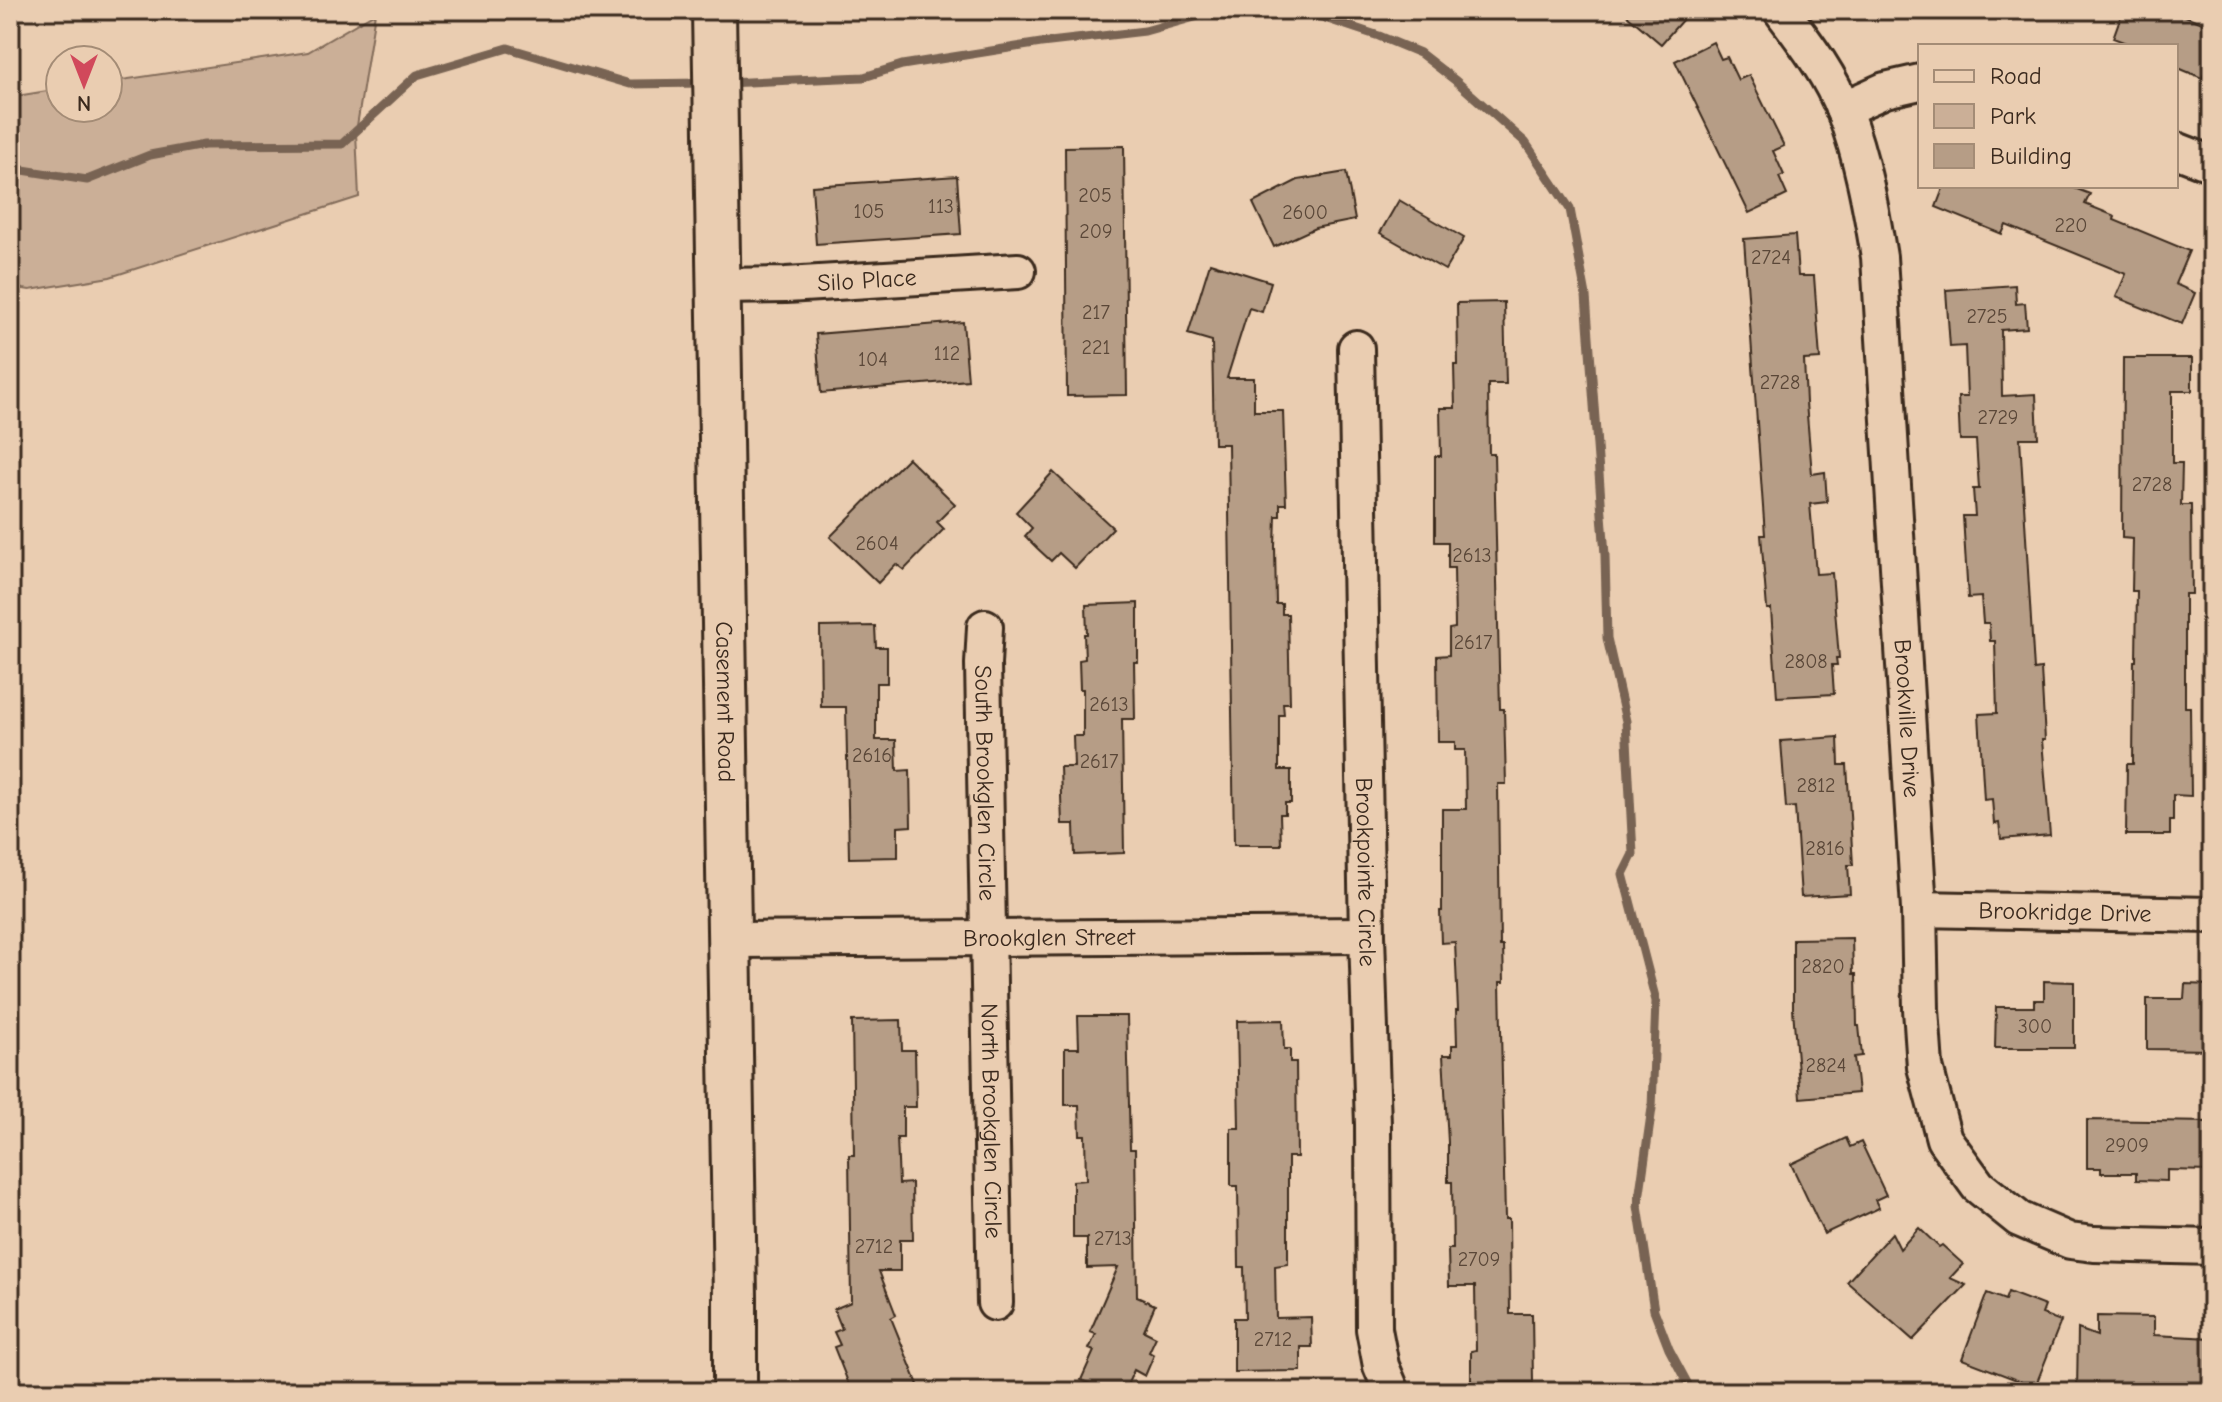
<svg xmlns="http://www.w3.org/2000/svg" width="2222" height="1402" viewBox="0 0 2222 1402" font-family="'Comic Neue',sans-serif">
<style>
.green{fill:#cbaf97;stroke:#836c5a;stroke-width:2}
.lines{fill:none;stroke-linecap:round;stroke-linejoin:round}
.stream{stroke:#786352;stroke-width:9}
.building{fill:#b69d86;stroke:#3b2a1e;stroke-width:2}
.minor-casing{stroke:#3b2a1e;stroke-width:40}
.tertiary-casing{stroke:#3b2a1e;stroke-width:48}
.minor{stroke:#eacdb1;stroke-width:34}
.tertiary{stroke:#eacdb1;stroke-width:42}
.labels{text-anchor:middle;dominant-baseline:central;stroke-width:6;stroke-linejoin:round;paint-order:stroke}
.number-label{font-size:20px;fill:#5a4738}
.street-label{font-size:24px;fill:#3b2a1e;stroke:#eacdb1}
</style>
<rect width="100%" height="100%" fill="#eacdb1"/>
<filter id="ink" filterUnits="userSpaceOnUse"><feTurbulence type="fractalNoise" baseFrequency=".0125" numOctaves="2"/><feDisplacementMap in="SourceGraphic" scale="16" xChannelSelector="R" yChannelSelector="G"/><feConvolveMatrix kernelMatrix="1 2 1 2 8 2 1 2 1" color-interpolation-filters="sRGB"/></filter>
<g filter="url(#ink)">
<path class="green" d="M375,13L356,132L359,197L110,277L30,290L10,287V97L60,89V108H108V82L308,52Z"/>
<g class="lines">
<g class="stream">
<path d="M1287,10L1322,17L1379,36L1420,53L1456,81L1525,142L1570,209L1586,296L1605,555L1607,638L1626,721L1633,854L1623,874L1656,1001L1652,1108L1638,1206L1654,1310L1669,1349L1692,1392"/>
<path d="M724,83L864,77L902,65L1041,43L1145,31L1209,13L1225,10"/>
<path d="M10,168L87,180L150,155L204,145L342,144L417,75L508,48L630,84L705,83"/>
</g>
</g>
<g class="building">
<path d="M1621,10H1691L1661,44Z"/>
<path d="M2123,10H2171L2212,27V77L2204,74L2202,78L2176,67V46H2134L2113,38Z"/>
<path d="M1713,42L1721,59L1727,57L1738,80L1749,75L1784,146L1773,151L1784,175L1779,177L1787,195L1749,213L1675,61Z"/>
<path d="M1124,146L1127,395L1067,396L1065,147Z"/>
<path d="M1346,172L1355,220L1315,228L1274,247L1253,203L1298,180Z"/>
<path d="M957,176L961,234L816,244L812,186Z"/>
<path d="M1944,186H2069L2090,194L2085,204L2115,216L2114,220L2189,251L2175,284L2195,293L2182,324L2116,297L2126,274L2006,225L2002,234L1936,207Z"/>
<path d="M1399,200L1464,238L1445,270L1380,233Z"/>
<path d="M1795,235L1798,276H1814L1820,359L1804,360L1806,403L1812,474L1825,472L1827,502L1810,504L1816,574L1832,573L1839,658H1836L1837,665H1832L1834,694L1777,697L1771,609H1767L1761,535H1765L1744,239Z"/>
<path d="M1210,263L1271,282L1262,312L1249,308L1227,378H1254V411H1283L1286,504H1280V516H1276L1275,546L1276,604H1282V614H1288L1290,703H1283L1284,715H1279V770H1291V803H1285V814H1280L1281,845H1234L1228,444H1214L1212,341L1188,334Z"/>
<path d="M2015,285L2016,304L2025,303L2027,328L2001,330L2002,396L2036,394L2038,438H2020L2034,670L2041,669L2045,740H2042L2050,835L2001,839L1999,823L1994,824L1992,799L1984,800L1979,714L1997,713L1995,641H1990L1989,623H1983L1981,597L1968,598L1963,516H1975L1973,489H1979L1976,440H1960L1958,397H1967L1965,346L1950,347L1946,290Z"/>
<path d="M1504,302L1506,384H1488L1489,454H1494L1500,709H1504L1506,784H1498L1500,946H1503L1504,982H1500L1505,1219H1509L1510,1314H1532L1533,1382L1471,1383V1351L1476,1350L1475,1286H1449L1448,1249H1453L1452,1182H1448V1142L1443,1055H1452V1045H1457L1456,1010H1458L1455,942L1441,943L1440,911H1442V809H1466L1465,750H1455V742H1438L1437,656L1449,655V629L1455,628L1454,568H1448V542H1435V456H1441L1440,408H1455L1454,365H1458L1457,303Z"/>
<path d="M963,322L968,380L821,393L816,334Z"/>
<path d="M2123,358H2192V391H2172V463H2182L2181,505H2191L2192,594H2185V707H2190L2191,796L2173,795V821H2170V835H2126L2127,764H2133L2134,661H2136L2137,591H2132L2133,539L2122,538Z"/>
<path d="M908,458L955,504L937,522L944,529L904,570L896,564L878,583L830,537Z"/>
<path d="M1053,472L1113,528L1075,568L1059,553L1051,561L1037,548L1025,536L1032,528L1016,512Z"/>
<path d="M1138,603V662H1134L1135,719H1122L1124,853L1075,855L1074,824H1062L1060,767H1074L1073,736H1083V689H1080L1079,660L1085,659L1084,634H1087L1086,605Z"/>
<path d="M875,626L876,647H887V683H876V740H896L897,771L910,770L911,826L898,827V857L849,858L846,707H821L820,627Z"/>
<path d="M1838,737L1839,765H1847L1853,865H1848L1850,894L1801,897L1795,807L1786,808L1781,741Z"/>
<path d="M1852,938L1853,974H1856L1857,1026H1859L1862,1056L1854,1057L1858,1093L1800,1098L1793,1009V939Z"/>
<path d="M2044,981L2074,982V1048H1995L1996,1007H2034V1000H2044Z"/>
<path d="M2185,984L2212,985V1050L2147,1049V999H2184Z"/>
<path d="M1078,1016H1127L1130,1149H1135L1137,1297L1155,1305L1144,1331L1156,1337L1149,1352L1154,1355L1145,1376L1134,1370L1124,1392H1109L1081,1380L1094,1351L1089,1349L1096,1334L1090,1332L1118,1267L1087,1268V1238H1073V1181L1086,1180L1085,1135H1080L1079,1105H1065V1048H1079Z"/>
<path d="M901,1020L902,1050H915L916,1107H903V1138H897L899,1184L912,1183L913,1240H900V1271H879L896,1315L891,1318L921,1392H852L834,1347L840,1345L834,1332L842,1329L834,1309L851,1302L849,1155H854L852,1021Z"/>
<path d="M1283,1020L1284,1049H1290V1062H1296L1297,1157H1288V1264L1275,1266L1276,1318L1311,1317L1312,1347H1301V1371L1234,1372V1318H1245L1244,1267H1239L1238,1186H1231V1128H1239L1237,1021Z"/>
<path d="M2087,1120L2212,1122V1171L2167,1170V1181L2136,1180V1173H2101V1168H2087Z"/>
<path d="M1846,1138L1850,1147L1861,1142L1886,1195L1875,1200L1879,1208L1824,1234L1791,1164Z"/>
<path d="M1919,1228L1939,1247L1942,1245L1963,1264L1950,1278L1966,1285L1913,1340L1847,1282L1892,1233L1900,1249Z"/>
<path d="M2008,1292L2045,1306L2042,1314L2061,1321L2035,1387L1962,1359L1987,1293L2005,1300Z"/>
<path d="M2097,1316L2154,1317V1335L2212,1338V1392H2077L2078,1329L2097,1336Z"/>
</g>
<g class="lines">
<defs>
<g id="minor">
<path id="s1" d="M1781,10C1804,41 1830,74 1844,111C1862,157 1871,208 1879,257L1919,909L1921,1009L1925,1067L1944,1139L1978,1186L2019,1219L2070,1241L2094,1244L2212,1247"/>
<path d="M1843,109L1885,90L1920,82"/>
<path d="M2176,150L2212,164"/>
<path id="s2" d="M717,286L786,285L1018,271"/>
<path id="s3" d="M1356,348L1367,935L1373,1125L1374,1329L1381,1366L1392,1392"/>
<path id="s4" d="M985,627L983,664L995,1303"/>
<path id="s5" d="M1919,909L2212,915"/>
<path id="s6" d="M729,940L1367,935"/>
</g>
<g id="tertiary">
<path id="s7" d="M714,10L735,1298V1392"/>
</g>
</defs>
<use href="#minor" class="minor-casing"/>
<use href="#tertiary" class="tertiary-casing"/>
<use href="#minor" class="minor"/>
<use href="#tertiary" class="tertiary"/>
</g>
</g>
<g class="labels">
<g class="number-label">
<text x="1095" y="195">205</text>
<text x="941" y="206">113</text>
<text x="869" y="211">105</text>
<text x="1305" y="212">2600</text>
<text x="2071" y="225">220</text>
<text x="1096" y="231">209</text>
<text x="1771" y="257">2724</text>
<text x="1096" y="312">217</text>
<text x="1987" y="316">2725</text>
<text x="1096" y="347">221</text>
<text x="947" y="353">112</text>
<text x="873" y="359">104</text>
<text x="1780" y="382">2728</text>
<text x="1998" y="417">2729</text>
<text x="2152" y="484">2728</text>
<text x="877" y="543">2604</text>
<text x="1472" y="555">2613</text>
<text x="1473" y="642">2617</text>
<text x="1806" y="661">2808</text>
<text x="1109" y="704">2613</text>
<text x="872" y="755">2616</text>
<text x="1099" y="761">2617</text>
<text x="1816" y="785">2812</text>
<text x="1825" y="848">2816</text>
<text x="1823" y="966">2820</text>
<text x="2035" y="1026">300</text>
<text x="1826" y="1065">2824</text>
<text x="2127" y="1145">2909</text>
<text x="1113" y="1238">2713</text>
<text x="874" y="1246">2712</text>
<text x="1479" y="1259">2709</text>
<text x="1273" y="1339">2712</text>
</g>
<g class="street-label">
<text stroke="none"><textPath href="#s2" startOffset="150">Silo Place</textPath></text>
<text stroke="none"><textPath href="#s7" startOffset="692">Casement Road</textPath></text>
<text stroke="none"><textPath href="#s1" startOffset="732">Brookville Drive</textPath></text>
<text stroke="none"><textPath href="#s4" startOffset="156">South Brookglen Circle</textPath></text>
<text stroke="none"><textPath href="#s3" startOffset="524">Brookpointe Circle</textPath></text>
<text stroke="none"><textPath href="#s5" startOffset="146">Brookridge Drive</textPath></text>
<text stroke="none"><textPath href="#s6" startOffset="320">Brookglen Street</textPath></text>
<text stroke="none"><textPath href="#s4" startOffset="494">North Brookglen Circle</textPath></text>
</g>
</g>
<rect width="2222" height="1402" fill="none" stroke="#eacdb1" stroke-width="40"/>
<rect x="20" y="20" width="2182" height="1362" fill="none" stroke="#3b2a1e" stroke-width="3" filter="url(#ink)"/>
<rect x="1918" y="44" width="260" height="144" fill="#eacdb1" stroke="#a48c76" stroke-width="2"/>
<rect x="1934" y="70" width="40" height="12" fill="#eacdb1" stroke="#a48c76" stroke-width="2"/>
<text x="1990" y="84" font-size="24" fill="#3b2a1e">Road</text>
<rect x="1934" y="104" width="40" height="24" fill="#cbaf97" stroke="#a48c76" stroke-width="2"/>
<text x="1990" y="124" font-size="24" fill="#3b2a1e">Park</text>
<rect x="1934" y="144" width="40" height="24" fill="#b69d86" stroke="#a48c76" stroke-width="2"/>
<text x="1990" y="164" font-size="24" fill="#3b2a1e">Building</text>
<g transform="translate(84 84) rotate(180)"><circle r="38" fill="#eacdb1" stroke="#a48c76" stroke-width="2"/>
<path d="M0-6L14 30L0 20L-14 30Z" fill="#d1495b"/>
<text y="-12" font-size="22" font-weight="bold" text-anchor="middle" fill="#3b2a1e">N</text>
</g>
</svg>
